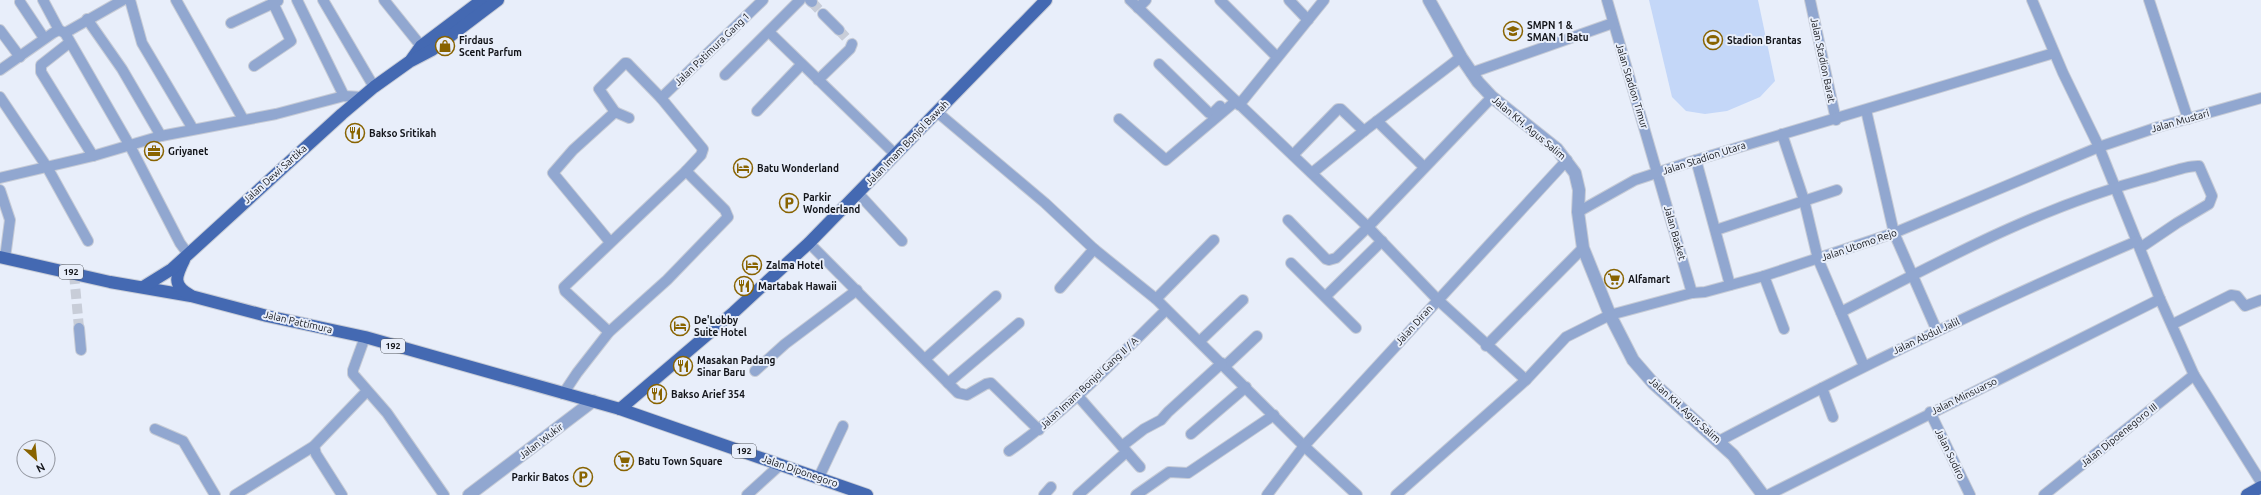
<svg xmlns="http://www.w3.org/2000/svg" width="2261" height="495" viewBox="0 0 2261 495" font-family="Ubuntu,sans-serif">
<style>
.green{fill:#c4d7f8}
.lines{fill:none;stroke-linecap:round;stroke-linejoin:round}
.minor-tunnel{stroke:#c8cdd8;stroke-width:10;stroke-dasharray:10 5;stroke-linecap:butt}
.minor-casing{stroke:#c6cbd6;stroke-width:12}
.tertiary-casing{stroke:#c6cbd6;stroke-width:14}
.primary-casing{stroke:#c6cbd6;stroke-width:14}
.minor{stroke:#91a7d0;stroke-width:10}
.tertiary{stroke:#91a7d0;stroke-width:12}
.primary{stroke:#4469b2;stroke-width:12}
.labels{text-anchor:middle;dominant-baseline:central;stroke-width:4;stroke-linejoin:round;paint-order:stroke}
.shield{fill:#e8eefa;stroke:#53565d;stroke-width:1}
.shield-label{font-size:9px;font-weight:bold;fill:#13151a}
.poi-label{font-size:10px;font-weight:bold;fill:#13151a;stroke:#e8eefa;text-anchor:start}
.street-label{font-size:10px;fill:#13151a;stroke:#e8eefa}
</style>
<rect width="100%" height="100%" fill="#e8eefa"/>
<path class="green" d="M1649,0H1758L1775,81L1760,97L1727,111L1705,114L1686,111L1672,97Z"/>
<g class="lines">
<g class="minor-tunnel">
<path d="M812,2L823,14"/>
<path d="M839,30L852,44"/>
<path d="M74,274L79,328"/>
</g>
<defs>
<g id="minor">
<path d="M43,0L59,30"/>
<path d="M130,0L142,43L193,129"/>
<path d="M176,0L243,119"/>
<path d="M297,0L344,96"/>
<path d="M323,0L374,87"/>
<path d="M384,0L421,46"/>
<path d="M810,0L812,2"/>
<path d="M1130,0L1368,227L1438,300L1526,380"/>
<path d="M1220,0L1277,57"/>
<path d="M1289,0L1308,20"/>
<path d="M1607,0L1692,293"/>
<path d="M1810,0L1836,120"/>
<path d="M2032,0L2063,73L2099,147L2160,299L2194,375L2261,482"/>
<path d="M2149,0L2188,119"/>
<path d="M20,2L44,38"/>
<path d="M1138,8L1146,0"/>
<path d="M823,14L839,30"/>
<path d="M87,19L122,69L161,136"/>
<path d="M231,23L278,1"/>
<path d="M0,30L20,57"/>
<path d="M769,32L896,155"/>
<path d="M65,33L123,0"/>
<path d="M69,43L41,65V72L93,156"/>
<path d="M1159,64L1209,113H1213L1220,106"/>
<path d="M254,66L291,41L273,3"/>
<path d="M0,70L53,33L59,30L65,33L130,146L180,243L188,254"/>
<path d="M1471,73L1613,23"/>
<path d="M725,75L800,0"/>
<path d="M818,80L850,49L852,44"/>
<path d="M0,97L47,167L88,241"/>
<path d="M661,98L763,0"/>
<path d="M1239,105L1324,0"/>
<path d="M1866,110L1894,233L1937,331"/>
<path d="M757,111L801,65"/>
<path d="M937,112L1045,203L1094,249L1156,299L1304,446L1357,495"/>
<path d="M1119,119L1166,160L1236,101"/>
<path d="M1377,121L1424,167"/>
<path d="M1782,134L1804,200L1818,259L1864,366"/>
<path d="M1293,155L1338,109H1341L1364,131"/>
<path d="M1696,160L1730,285"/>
<path d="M1312,173L1364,131L1461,57"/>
<path d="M0,178L93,156L161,136L276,114L344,96L362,97"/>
<path d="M0,190L10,220L5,258"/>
<path d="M858,193L902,241"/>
<path d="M1578,212L1635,180L1696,160L2054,53"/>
<path d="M1288,220L1326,259L1329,260L1336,258L1368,227L1492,97"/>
<path d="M1716,230L1837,190"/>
<path d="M610,242L553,173L573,150L615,112L629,118"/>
<path d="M809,243L958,393L967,395L986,384L991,383L1039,430"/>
<path d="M1291,263L1356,328"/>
<path d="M1764,276L1784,329"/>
<path d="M1060,288L1094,249"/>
<path d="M1326,296L1382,241"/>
<path d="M1156,299L1214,240"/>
<path d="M1841,312C1941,261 2039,207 2149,178C2162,175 2186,165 2199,166L2212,196L2209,204L2177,223L2140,248"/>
<path d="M2173,324L2231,295L2237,296L2245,306L2261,300"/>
<path d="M79,328L81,350"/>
<path d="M609,332L565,291L564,287L686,171L701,155L703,149L661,98L627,63H625L599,89L615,112"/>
<path d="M365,337L353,370V374L387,413L444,495"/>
<path d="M1200,341L1243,300"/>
<path d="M1486,346L1583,248"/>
<path d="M925,359L996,296"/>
<path d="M1225,366L1257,336"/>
<path d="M755,371L785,344L857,290"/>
<path d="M948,383L1019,323"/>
<path d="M1822,388L1833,417"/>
<path d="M563,394L577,373L609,332L667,280L728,217L725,210L686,171"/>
<path d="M1078,396L1140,467"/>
<path d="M1930,412L1970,495"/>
<path d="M155,429L183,441L215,495"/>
<path d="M1191,434L1246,387"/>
<path d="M1719,441C1856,369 1995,301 2137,241"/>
<path d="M314,446L316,454L342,495"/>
<path d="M1122,446L1144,429L1161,420L1168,412L1222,363"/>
<path d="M1009,451C1067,411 1116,359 1166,310"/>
<path d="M819,477L843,426"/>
<path d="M235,495L314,446L367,391"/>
<path d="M747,495L780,465"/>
<path d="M1044,495L1051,487"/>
<path d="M1078,495L1123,455"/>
<path d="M1136,495L1169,472L1188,473L1274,415"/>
<path d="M1267,495L1304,446L1567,160"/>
<path d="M1396,495L1526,380L1566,337L1610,315L1692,293L1705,292L1764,276L1894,233L2099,147L2158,127L2261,98"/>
<path d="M1768,495L2160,299"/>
<path d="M2044,495L2194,375"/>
</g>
<g id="tertiary">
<path d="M1429,0L1461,57L1478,82L1492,97L1557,149L1575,173L1579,190L1578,212L1583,248L1610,315L1633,360L1653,383L1733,455L1763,495"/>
<path d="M469,495L593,401"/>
</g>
<g id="primary">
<path d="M411,60L421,46L482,0"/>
<path d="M0,257L110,282L191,296L267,316L365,337L620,409L867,495"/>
<path d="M184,260C176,276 172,285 190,295"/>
<path d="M143,287L172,269L342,114L374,87L409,62L432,50L498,0"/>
<path d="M620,409L734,312L809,243L1046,0"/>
<path d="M2247,495L2261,487"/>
</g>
</defs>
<use href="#minor" class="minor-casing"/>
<use href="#tertiary" class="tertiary-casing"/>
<use href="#primary" class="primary-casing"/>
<use href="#minor" class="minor"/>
<use href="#tertiary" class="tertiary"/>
<use href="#primary" class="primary"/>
</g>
<defs>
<symbol id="school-ring" viewBox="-11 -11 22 22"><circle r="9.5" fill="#e8eefa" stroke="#886300" stroke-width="1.5"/><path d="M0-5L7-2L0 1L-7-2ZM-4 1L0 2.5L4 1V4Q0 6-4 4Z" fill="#886300"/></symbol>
<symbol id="stadium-ring" viewBox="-11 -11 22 22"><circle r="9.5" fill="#e8eefa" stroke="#886300" stroke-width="1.5"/><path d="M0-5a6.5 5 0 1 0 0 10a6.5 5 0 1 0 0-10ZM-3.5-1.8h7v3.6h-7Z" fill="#886300"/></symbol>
<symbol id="shop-ring" viewBox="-11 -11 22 22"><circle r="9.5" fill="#e8eefa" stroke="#886300" stroke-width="1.5"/><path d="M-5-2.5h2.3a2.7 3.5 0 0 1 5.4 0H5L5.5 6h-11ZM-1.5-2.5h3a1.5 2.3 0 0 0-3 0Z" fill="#886300"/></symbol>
<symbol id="restaurant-ring" viewBox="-11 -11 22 22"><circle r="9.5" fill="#e8eefa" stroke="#886300" stroke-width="1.5"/><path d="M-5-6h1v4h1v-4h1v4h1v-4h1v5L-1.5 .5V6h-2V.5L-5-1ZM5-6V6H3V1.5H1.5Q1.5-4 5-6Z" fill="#886300"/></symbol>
<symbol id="office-ring" viewBox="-11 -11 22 22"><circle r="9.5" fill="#e8eefa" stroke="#886300" stroke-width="1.5"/><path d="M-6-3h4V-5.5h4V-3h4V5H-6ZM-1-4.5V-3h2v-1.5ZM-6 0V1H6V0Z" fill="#886300"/></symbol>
<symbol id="hotel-ring" viewBox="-11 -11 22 22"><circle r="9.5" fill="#e8eefa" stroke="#886300" stroke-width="1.5"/><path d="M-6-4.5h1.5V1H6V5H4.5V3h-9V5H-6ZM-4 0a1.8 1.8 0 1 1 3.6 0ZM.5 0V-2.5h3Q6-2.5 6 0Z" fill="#886300"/></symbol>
<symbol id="parking-ring" viewBox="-11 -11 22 22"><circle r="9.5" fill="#e8eefa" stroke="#886300" stroke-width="1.5"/><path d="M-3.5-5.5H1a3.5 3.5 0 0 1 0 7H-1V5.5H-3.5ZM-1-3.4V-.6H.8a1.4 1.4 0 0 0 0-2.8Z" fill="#886300"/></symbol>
<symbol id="supermarket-ring" viewBox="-11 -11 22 22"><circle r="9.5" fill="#e8eefa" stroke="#886300" stroke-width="1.5"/><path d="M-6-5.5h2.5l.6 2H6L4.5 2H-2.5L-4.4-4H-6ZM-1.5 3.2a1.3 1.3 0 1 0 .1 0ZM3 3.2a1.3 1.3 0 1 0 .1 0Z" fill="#886300"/></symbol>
</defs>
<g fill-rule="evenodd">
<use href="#school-ring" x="1502" y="20" width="22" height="22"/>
<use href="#stadium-ring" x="1702" y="29" width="22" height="22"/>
<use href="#shop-ring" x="434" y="35" width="22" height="22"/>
<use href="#restaurant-ring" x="344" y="122" width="22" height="22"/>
<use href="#office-ring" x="143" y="140" width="22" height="22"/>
<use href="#hotel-ring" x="732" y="157" width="22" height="22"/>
<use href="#parking-ring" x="778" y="192" width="22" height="22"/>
<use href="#hotel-ring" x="741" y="254" width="22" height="22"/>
<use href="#supermarket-ring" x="1603" y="268" width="22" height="22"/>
<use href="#restaurant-ring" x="733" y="275" width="22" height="22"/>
<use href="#hotel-ring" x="669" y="315" width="22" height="22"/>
<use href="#restaurant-ring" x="672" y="355" width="22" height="22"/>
<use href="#restaurant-ring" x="646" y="383" width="22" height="22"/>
<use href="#supermarket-ring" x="613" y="450" width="22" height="22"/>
<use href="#parking-ring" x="572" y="466" width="22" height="22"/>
</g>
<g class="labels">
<g class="shield">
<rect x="59" y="265" width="24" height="14" rx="3"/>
<rect x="381" y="339" width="24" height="14" rx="3"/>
<rect x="732" y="444" width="24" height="14" rx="3"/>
</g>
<g class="shield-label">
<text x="71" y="272">192</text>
<text x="393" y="346">192</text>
<text x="744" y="451">192</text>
</g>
<g class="poi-label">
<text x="1527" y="25">SMPN 1 &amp;<tspan x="1527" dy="12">SMAN 1 Batu</tspan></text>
<text x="459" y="40">Firdaus<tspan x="459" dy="12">Scent Parfum</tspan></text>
<text x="1727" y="40">Stadion Brantas</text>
<text x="369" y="133">Bakso Sritikah</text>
<text x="168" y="151">Griyanet</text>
<text x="757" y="168">Batu Wonderland</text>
<text x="803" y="197">Parkir<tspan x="803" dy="12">Wonderland</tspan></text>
<text x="766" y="265">Zalma Hotel</text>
<text x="1628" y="279">Alfamart</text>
<text x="758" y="286">Martabak Hawaii</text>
<text x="694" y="320">De'Lobby<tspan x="694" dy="12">Suite Hotel</tspan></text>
<text x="697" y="360">Masakan Padang<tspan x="697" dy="12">Sinar Baru</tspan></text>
<text x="671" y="394">Bakso Arief 354</text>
<text x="638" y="461">Batu Town Square</text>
<text x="569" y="477" text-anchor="end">Parkir Batos</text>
</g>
<g class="street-label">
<text transform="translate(712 49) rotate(-44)">Jalan Patimura Gang 1</text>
<text transform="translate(1823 60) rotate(78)">Jalan Stadion Barat</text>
<text transform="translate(1632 86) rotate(73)">Jalan Stadion Timur</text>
<text transform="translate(2180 121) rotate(-16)">Jalan Mustari</text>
<text transform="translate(1529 128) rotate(40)">Jalan KH. Agus Salim</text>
<text transform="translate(907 143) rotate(-46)">Jalan Imam Bonjol Bawah</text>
<text transform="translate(1704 158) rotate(-18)">Jalan Stadion Utara</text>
<text transform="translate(275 174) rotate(-42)">Jalan Dewi Sartika</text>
<text transform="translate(1675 233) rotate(74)">Jalan Basket</text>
<text transform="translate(1859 245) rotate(-19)">Jalan Utomo Rejo</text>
<text transform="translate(298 322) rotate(13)">Jalan Pattimura</text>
<text transform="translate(1414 325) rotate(-48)">Jalan Diran</text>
<text transform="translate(1926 336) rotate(-25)">Jalan Abdul Jalil</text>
<text transform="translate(1089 383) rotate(-43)">Jalan Imam Bonjol Gang II / A</text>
<text transform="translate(1964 396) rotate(-26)">Jalan Minsuarso</text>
<text transform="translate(1685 410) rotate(42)">Jalan KH. Agus Salim</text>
<text transform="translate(2119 435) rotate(-39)">Jalan Dipoenegoro III</text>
<text transform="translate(541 441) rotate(-37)">Jalan Wukir</text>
<text transform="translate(1950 454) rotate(64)">Jalan Sudiro</text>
<text transform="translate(800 471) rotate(19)">Jalan Diponegoro</text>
</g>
</g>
<g transform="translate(36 459) rotate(153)"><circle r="19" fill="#e8eefa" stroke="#9397a0"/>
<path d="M0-3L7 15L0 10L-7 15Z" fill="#886300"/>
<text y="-6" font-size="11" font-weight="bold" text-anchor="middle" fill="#13151a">N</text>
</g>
</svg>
